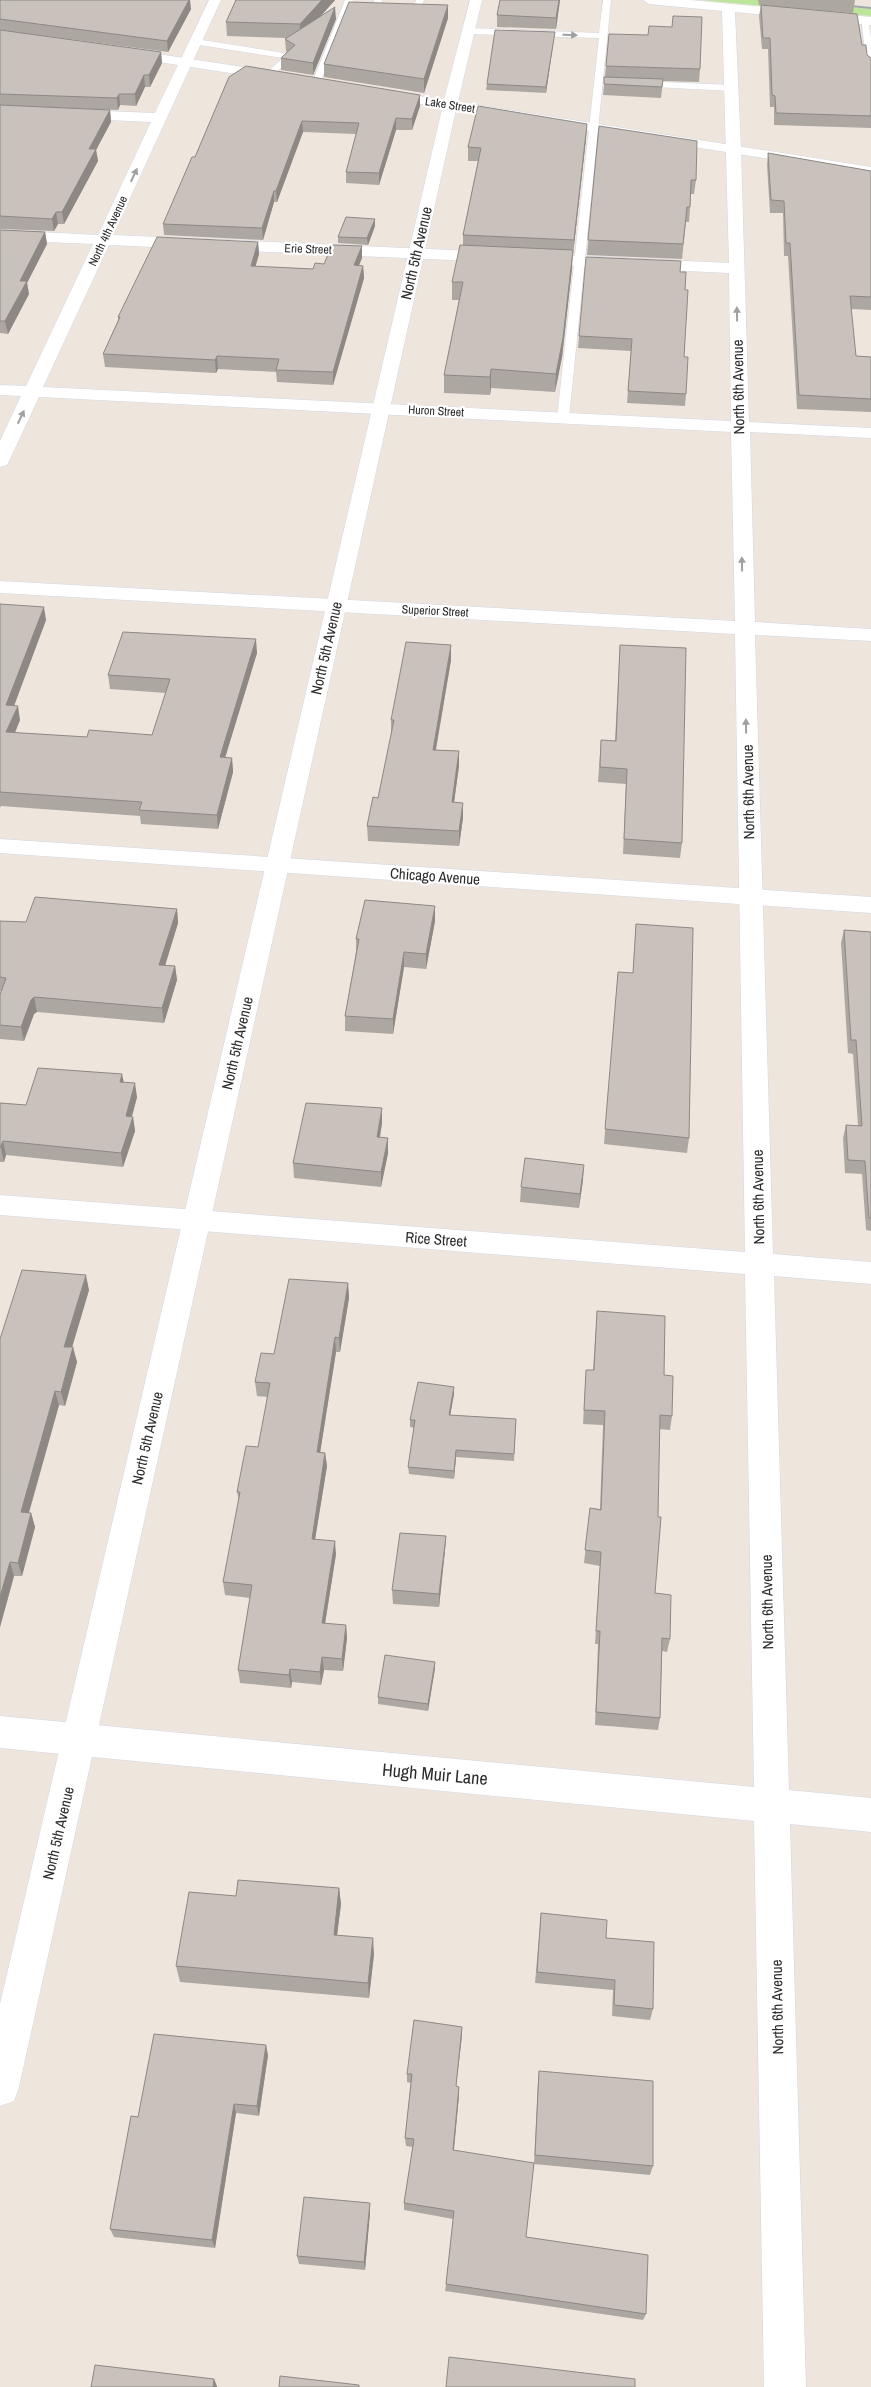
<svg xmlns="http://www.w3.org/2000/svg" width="871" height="2387" viewBox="0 0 871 2387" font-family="'Archivo Narrow',sans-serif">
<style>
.green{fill:#bae796}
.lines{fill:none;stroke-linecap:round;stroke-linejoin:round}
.service-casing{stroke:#d2d7e5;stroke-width:1}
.minor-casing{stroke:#d2d7e5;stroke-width:1}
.tertiary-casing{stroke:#d2d7e5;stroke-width:1}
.secondary-casing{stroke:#d2d7e5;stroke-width:1}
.service{fill:#fff;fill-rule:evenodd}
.minor{fill:#fff;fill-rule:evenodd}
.tertiary{fill:#fff;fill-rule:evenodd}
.secondary{fill:#fff;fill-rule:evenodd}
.rail{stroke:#9fa5b7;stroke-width:2}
.wall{fill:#ada7a2}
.shaded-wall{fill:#8d8884}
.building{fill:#c9c2bc;stroke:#8d8884}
.oneway{fill:#a0a0a0}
.labels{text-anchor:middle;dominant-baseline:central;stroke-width:4.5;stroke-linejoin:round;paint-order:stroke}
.far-street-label{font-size:12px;fill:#2b2b2b;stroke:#fff}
.street-label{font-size:15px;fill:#2b2b2b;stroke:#fff}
.near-street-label{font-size:18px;fill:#2b2b2b;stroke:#fff}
</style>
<rect width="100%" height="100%" fill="#eee5dd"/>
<path class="green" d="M701,0H774L871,9V16Z"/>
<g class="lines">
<defs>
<g id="service">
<path d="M345,0H353L320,83L313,85L312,83Z"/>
<path d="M374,0H382L380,9L413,10L416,0H424L420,13L416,15L372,13Z"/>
<path d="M603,0H611L569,418L563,421L557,418L599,38L469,34L465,31L469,28L599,33Z"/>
<path d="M861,18L868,20L871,38V69L867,66Z"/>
<path d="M196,39L290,54L294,57L269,78L266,77V73L283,58L193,44L192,42Z"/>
<path d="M639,81L731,85L735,88L731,91L636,86L635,84Z"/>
</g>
<path id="minor" d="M209,0H221L113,235L496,252L502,254L504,257L502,260L496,262L109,245L43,387L731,421L729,273L536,264L530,262L528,259L530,256L536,254L729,263L722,11L649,4L643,0H690L871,17V25L735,12L741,149L749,422L871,428V438L750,432L755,622L871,629V641L755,635L773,1254L871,1262V1284L774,1276L789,1790L871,1798V1832L790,1824L806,2387H764L754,1821L0,1748V1716L754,1787L745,1274L0,1215V1195L745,1252L735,634L0,593V581L735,621L731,432L39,397L9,461L7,465L0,467V441L21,396L0,395V385L26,386L93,244L0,240V230L98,235L151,122L0,115V107L155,113Z"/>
<path id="tertiary" d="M450,101L457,105L19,2087L14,2101L0,2106V2004L443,105Z"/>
<g id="secondary">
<path d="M470,0H482L458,102L871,167V175L377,97L375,94L382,90L444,100Z"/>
<path d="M125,49L275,72L282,76L275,80L120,56L118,53Z"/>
<path d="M0,839L871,897V913L0,853Z"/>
</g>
</defs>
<use href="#service" class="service-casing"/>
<use href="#minor" class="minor-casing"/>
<use href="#tertiary" class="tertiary-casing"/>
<use href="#secondary" class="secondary-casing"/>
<use href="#service" class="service"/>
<use href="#minor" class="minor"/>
<use href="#tertiary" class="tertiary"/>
<use href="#secondary" class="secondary"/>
<path class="rail" d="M841,5L871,8"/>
</g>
<g class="wall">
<path d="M0,0L191,9L168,52L0,30Z"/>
<path d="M236,0H335L320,17L336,19L313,75L281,70V58L287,52L286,51L285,39L287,38L227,36L226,22Z"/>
<path d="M560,0L556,29L497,27V15Z"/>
<path d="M758,0H855L853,13L759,5Z"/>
<path d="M761,5L862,45L867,55L871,58V128L774,125V107H770L768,49H762L759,16Z"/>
<path d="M448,18L424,93L324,77V64Z"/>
<path d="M0,30L161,52L162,63L150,87H145L136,106L120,105L118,110L38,107L110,110L111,122L96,150L98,161L64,224H58L54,231L0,229Z"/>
<path d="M554,38L546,93L486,90L487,84Z"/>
<path d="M606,66L700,69L699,82L663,81L661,98L603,95Z"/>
<path d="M229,77L420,106L412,130H396L379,185L346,183V172L356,134L303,132L277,202H274L263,240L164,235L163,224L195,157Z"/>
<path d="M599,126L696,180L694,194H691L689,222H686L682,259L587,255Z"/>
<path d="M586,138L573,254H572V268L562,357L555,392L491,388L490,395L444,393V375L459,300H452V282L463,245V235L478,161H468V147Z"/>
<path d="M768,153L871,171V310L851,309L856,356L871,357V412L797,409L788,256H784L783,213H770L767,165Z"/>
<path d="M375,219V226L368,245L338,243V237Z"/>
<path d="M0,230L45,232L47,244L27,283L29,294L8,334L0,333Z"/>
<path d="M258,242L259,254L255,267L313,269L362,246V258L359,265L363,266L364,278L333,385L277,382L276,372L218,369L216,373L105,367L103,354L118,321V317Z"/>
<path d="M680,272L685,290L684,357L686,394L685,406L627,403L631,351L578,348L579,336Z"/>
<path d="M0,604L46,620L14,706L20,720L15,733L87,737L152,735L166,693L110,689L108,675L257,653L225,758H232L233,772L218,829L141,824L140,816L1,806L0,808Z"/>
<path d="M620,645L682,843L680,858L623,854L626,784L598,782L601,740L615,741Z"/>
<path d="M451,660L436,750L459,751V766L454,802L463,818L459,846L368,841L367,826L378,798L391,735V720Z"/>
<path d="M177,909L178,923L165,965L175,966L177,980L164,1023L37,1012L34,1014L24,1041L0,1039V995L1,991H0V921L26,922Z"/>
<path d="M435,921L426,969L404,967L393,1034L345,1031V1016L356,952V939Z"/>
<path d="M636,924L689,1138L687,1153L604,1144L618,972L633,973Z"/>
<path d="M844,930L871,932V1231L866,1230L862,1174L845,1173L843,1138L846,1125L858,1126L853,1054L848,1053L841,943Z"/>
<path d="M124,1082L137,1097L132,1117H133L135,1131L123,1167L6,1155L4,1162H0V1103L26,1105Z"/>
<path d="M382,1123L380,1138H388V1153L381,1187L294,1178L293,1163Z"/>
<path d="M583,1180L579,1208L520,1202L521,1187Z"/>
<path d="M348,1283L349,1298L340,1352H336L320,1452L325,1453L327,1466L315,1539L336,1554L325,1624L346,1625L347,1638L343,1671L324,1670L321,1685L292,1682L291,1688L240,1683L238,1670L250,1598L225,1595L223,1582L239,1500L237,1492L258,1447L268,1397L257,1396L255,1382L274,1354Z"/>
<path d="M89,1290L72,1347L77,1362L65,1406L59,1405L29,1513H31L35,1527L22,1576H14L0,1627V1339Z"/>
<path d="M597,1311L664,1375L672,1416L670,1430L659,1429L655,1593L670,1639L667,1652L662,1651L660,1718L658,1730L595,1725L598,1644H595L600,1566L584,1563L590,1508L600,1509L603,1425L583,1424L586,1370H593Z"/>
<path d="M454,1387V1394L450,1415L516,1419L514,1461L456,1457L454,1479L409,1474L408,1467L414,1428L410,1427V1420Z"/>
<path d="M446,1536L445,1550L439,1607L393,1604L392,1590Z"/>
<path d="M435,1668L428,1711L378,1704V1697Z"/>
<path d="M339,1888L341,1904L337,1935L374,1954L369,1998L180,1982L176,1966L236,1896Z"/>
<path d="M541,1913L606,1938L653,2009L650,2020L612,2016L613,1990L535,1983Z"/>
<path d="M462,2027L456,2086L459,2087V2095L454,2150L526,2237L646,2314L643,2320L445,2291L446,2284L453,2219L404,2210V2203L413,2147L406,2146L405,2138L411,2083L407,2082V2074Z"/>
<path d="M268,2055L259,2116L236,2113L215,2248L114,2237L110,2229Z"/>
<path d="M539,2071L653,2166L650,2175L534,2164L538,2081Z"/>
<path d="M370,2212L365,2270L299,2264L297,2256Z"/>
</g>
<g class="shaded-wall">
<path d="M189,0H190L191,9L168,52L167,41Z"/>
<path d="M322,0H335L300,39V24Z"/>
<path d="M559,0H560L556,29V18Z"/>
<path d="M448,5V18L424,93V79Z"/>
<path d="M335,7L336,19L313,75V63Z"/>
<path d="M555,32L554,38L546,93V87Z"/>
<path d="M161,52L162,63L150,87L149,75Z"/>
<path d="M144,75L145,87L136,106L135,94Z"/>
<path d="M119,94L120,105L118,110L117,98Z"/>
<path d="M420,95V106L412,130V119Z"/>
<path d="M110,110L111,122L96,150L98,161L64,224L62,212L89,149Z"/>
<path d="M396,118V130L379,185V173Z"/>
<path d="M302,121L303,132L277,202L276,191Z"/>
<path d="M587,124L586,138L573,254L574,240Z"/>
<path d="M274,191V202L263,240L262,228Z"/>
<path d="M56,212L58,224L54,231L52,219Z"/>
<path d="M375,219V226L368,245L367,238Z"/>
<path d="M45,232L47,244L27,283L29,294L8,334L5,321L20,281Z"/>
<path d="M258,242L259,254L252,279L251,266Z"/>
<path d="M362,246V258L354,277V265Z"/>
<path d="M573,250L572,268L562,357L555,392L556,374Z"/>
<path d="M363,266L364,278L333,385V372Z"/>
<path d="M217,356L218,369L216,373L215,360Z"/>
<path d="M491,369V388L490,395V377Z"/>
<path d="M44,607L46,620L9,719L6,705Z"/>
<path d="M256,639L257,653L221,771L220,757Z"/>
<path d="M451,645V660L433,765V750Z"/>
<path d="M18,706L20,720L9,746L6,732Z"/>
<path d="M459,751V766L452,817V802Z"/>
<path d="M232,758L233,772L218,829L217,815Z"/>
<path d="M463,803V818L459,846V831Z"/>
<path d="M435,906V921L426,969V954Z"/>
<path d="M177,909L178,923L161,979L159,965Z"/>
<path d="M404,952V967L393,1034V1019Z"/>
<path d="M175,966L177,980L164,1023L162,1008Z"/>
<path d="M34,997L37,1012L34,1014L24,1041L21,1027L31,1000Z"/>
<path d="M122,1074L125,1088L120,1082Z"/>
<path d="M135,1083L137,1097L128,1130L126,1116Z"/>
<path d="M382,1108V1123L377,1152V1137Z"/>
<path d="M133,1117L135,1131L123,1167L121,1153Z"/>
<path d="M388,1138V1153L381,1187V1172Z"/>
<path d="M3,1141L6,1155L4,1162L1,1148Z"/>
<path d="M584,1165L583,1180L579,1208L580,1194Z"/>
<path d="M86,1275L89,1290L68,1361L64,1347Z"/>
<path d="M348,1283L349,1298L340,1352L339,1338Z"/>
<path d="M335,1337L336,1352L318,1466L317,1452Z"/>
<path d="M73,1347L77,1362L65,1406L61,1392Z"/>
<path d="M454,1387V1394L449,1422V1415Z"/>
<path d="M55,1391L59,1405L25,1526L21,1512Z"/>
<path d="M456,1450V1457L454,1479V1471Z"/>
<path d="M325,1453L327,1466L313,1552L312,1539Z"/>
<path d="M31,1513L35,1527L22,1576L18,1563Z"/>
<path d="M446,1536L445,1550L439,1607V1594Z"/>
<path d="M335,1541L336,1554L323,1636L322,1623Z"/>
<path d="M10,1562L14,1576L0,1627V1597Z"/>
<path d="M346,1625L347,1638L343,1671L342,1659Z"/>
<path d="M322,1657L324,1670L321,1685L320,1672Z"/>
<path d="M435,1662V1668L428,1711V1704Z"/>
<path d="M290,1669L292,1682L291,1688L289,1675Z"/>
<path d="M339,1888L341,1904L335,1951L334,1935Z"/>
<path d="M373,1938L374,1954L369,1998L368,1983Z"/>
<path d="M462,2027V2036L455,2095L456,2086Z"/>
<path d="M266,2045L268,2055L259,2116L257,2106Z"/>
<path d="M459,2087V2095L453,2158V2150Z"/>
<path d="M234,2104L236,2113L215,2248L212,2240Z"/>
<path d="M370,2203V2212L365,2270L364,2262Z"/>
<path d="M214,2379L217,2386V2387H213Z"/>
</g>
<g class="building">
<path d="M0,0H189L167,41L0,19Z"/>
<path d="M236,0H322L300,24L226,22Z"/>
<path d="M500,0H559L556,18L497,15Z"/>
<path d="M349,2L448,5L424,79L324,64Z"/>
<path d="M761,5L857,14L862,45H866L867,55L871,58V116L776,113L775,96L772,95L770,38H763Z"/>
<path d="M335,7L313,63L281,58L295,45L285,39Z"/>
<path d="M673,16L702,17L700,69L606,66L609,34L648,35L649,26L672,27Z"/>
<path d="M0,30L161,52L149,75H144L135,94H119L117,98L0,94Z"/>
<path d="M495,30L555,32L546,87L487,84Z"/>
<path d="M246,66L420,95L412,119L396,118L379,173L346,172L359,123L302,121L276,191H274L262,228L163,224L192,157H195L229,77Z"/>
<path d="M604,77L663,79L662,87L604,84Z"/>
<path d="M0,105L110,110L89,149H96L62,212H56L52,219L0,216Z"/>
<path d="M478,106L587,124L574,240L463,235L481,148L468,147Z"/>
<path d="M599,126L697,141L696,180H691L690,207H687L683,244L588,240Z"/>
<path d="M768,153L871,171V297L850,296L856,356L871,357V399L799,395L790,243H786L784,201L771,200Z"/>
<path d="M346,217L375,219L367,238L338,237Z"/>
<path d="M0,230L45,232L20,281H27L5,321H0Z"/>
<path d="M157,237L258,242L251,266L313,269L315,263L324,264L332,245L362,246L354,265L363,266L333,372L276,370L279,359L217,356L215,360L103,354L120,317H118Z"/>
<path d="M460,245L573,250L563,338L556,374L491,369L490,377L444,375L463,282H452Z"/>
<path d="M586,257L681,261L680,272H686L685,290H688L684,357H688L686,394L628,391L632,339L579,336Z"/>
<path d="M0,604L44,607L6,705L18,706L6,732L87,737L89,730L152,735L170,679L108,675L123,632L256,639L220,757L232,758L217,815L139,810L142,802L0,792Z"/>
<path d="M406,642L451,645L433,750L459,751L452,802L463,803L459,831L367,826L373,797L378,798L394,720H391Z"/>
<path d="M620,645L686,648L682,843L624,839L627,769L600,767L601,740L616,741Z"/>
<path d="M35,897L177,909L159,965L175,966L162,1008L34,997L31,1000L21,1027L0,1025V995L6,978L0,977V921L26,922Z"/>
<path d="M365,900L435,906L426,954L404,952L393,1019L345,1016L359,939H356Z"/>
<path d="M636,924L693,928L689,1138L605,1129L618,972L633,973Z"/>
<path d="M844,930L871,932V1218H869L865,1161L848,1160L846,1125L862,1126L856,1040H851Z"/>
<path d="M38,1068L122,1074L120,1082L135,1083L126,1116L133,1117L121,1153L3,1141L0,1148V1103L26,1105Z"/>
<path d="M306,1103L382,1108L377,1137L388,1138L381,1172L293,1163Z"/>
<path d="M525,1158L584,1165L580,1194L521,1187Z"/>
<path d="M22,1270L86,1275L64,1347H73L61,1392L55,1391L21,1512L31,1513L18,1563L10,1562L0,1597V1339Z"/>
<path d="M289,1279L348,1283L339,1338L335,1337L317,1452L325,1453L312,1539L335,1541L322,1623L346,1625L342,1659L322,1657L320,1672L290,1669L289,1675L238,1670L252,1585L223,1582L240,1492H237L246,1446L258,1447L270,1383L255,1382L261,1353L274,1354Z"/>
<path d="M597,1311L665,1316L664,1375L673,1376L672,1416L660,1415L658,1517H661L655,1593L671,1595L670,1639L662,1638L660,1718L596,1712L600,1631H596L601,1552L585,1550L590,1508L601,1510L605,1411L584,1410L586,1370H594Z"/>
<path d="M418,1382L454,1387L449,1415L516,1419L514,1454L456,1450L454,1471L408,1467L415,1420H410Z"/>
<path d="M400,1533L446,1536L439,1594L392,1590Z"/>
<path d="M385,1655L435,1662L428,1704L378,1697Z"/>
<path d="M238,1880L339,1888L334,1935L373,1938L368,1983L176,1966L189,1892L236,1896Z"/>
<path d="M541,1913L607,1920L606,1938L654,1942L653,2009L614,2005L615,1980L537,1972Z"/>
<path d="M414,2020L462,2027L456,2086L459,2087L453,2150L534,2163L526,2237L648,2255L646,2314L446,2284L454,2211L404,2203L414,2139L405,2138L412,2074H407Z"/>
<path d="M154,2034L266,2045L257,2106L234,2104L212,2240L110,2229L131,2116L138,2117Z"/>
<path d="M539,2071L653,2081V2166L535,2155Z"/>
<path d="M304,2197L370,2203L364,2262L297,2256Z"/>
<path d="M449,2357L635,2379V2387H446Z"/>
<path d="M95,2365L214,2379L213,2387H91Z"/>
<path d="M280,2376L359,2385V2387H279Z"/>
</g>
<defs><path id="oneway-solid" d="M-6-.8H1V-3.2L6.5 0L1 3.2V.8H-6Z" transform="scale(1.25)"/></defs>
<g class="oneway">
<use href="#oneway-solid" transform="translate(570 35) rotate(2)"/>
<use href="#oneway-solid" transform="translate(134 175) rotate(-65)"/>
<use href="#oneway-solid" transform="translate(737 314) rotate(-91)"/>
<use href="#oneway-solid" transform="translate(21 417) rotate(-65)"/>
<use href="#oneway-solid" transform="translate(742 564) rotate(-91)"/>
<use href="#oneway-solid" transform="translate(746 726) rotate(-91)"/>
</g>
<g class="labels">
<g class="far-street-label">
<text transform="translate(450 105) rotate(9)">Lake Street</text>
<text transform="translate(108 231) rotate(-65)">North 4th Avenue</text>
<text transform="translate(308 249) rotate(2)">Erie Street</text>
<text transform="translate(436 411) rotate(3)">Huron Street</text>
<text transform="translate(435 611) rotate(3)">Superior Street</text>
</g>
<g class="street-label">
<text transform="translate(416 253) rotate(-77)">North 5th Avenue</text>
<text transform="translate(738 387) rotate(-91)">North 6th Avenue</text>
<text transform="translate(326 648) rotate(-77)">North 5th Avenue</text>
<text transform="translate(748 792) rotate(-91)">North 6th Avenue</text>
<text transform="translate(435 876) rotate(4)">Chicago Avenue</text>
<text transform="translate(237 1043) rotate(-77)">North 5th Avenue</text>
<text transform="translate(758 1197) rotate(-91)">North 6th Avenue</text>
<text transform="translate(436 1239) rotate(4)">Rice Street</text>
<text transform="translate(147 1438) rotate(-77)">North 5th Avenue</text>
<text transform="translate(767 1602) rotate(-91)">North 6th Avenue</text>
<text transform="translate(58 1833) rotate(-77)">North 5th Avenue</text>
<text transform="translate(777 2007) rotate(-91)">North 6th Avenue</text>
</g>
<g class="near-street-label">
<text transform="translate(435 1774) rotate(5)">Hugh Muir Lane</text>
</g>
</g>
</svg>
